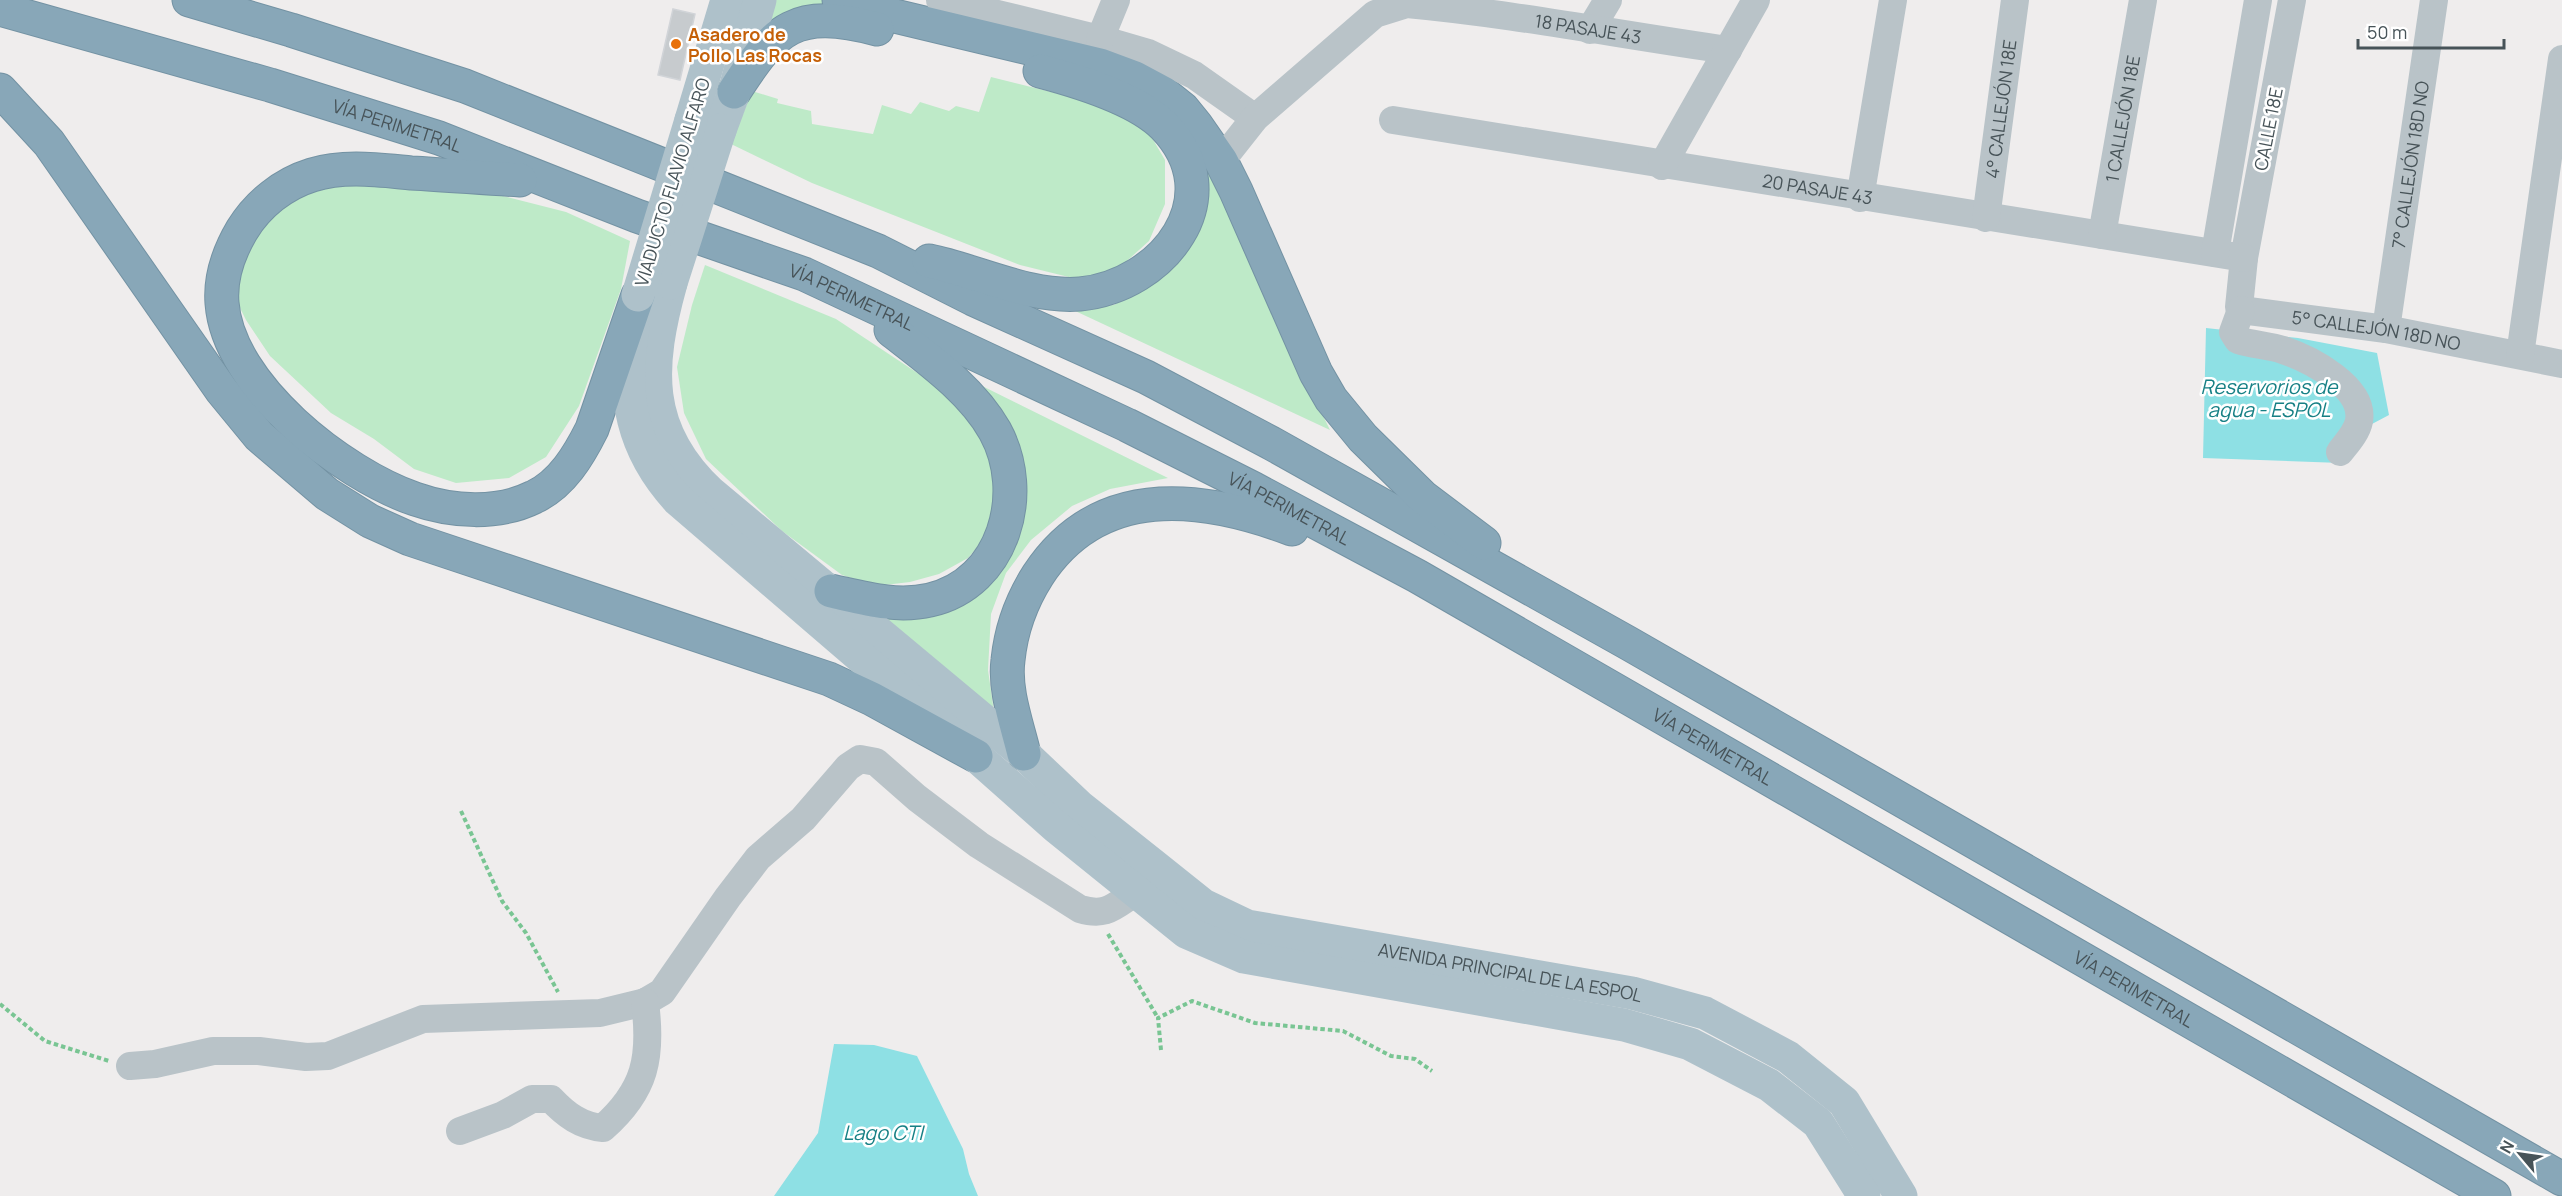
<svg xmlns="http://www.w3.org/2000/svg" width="2562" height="1196" viewBox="0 0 2562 1196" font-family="Manrope,sans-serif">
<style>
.green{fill:#beeac8}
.water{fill:#8ee0e4}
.building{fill:#c7cbce;stroke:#d1d4d8;stroke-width:1.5}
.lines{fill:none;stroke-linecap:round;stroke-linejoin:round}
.highway-casing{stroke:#7392a3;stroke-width:35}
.path{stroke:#79c593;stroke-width:4;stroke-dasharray:4.5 3;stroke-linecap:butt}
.minor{stroke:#b9c3c8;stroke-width:28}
.major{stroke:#aec1ca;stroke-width:33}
.highway{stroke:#88a7b8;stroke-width:33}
.major-bridge{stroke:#aec1ca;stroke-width:33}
.food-dot{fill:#e8710a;stroke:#fff;stroke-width:2}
.labels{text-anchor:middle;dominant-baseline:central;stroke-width:5;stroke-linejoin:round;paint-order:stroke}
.street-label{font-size:18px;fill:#475358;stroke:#fff}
.food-label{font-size:18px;font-weight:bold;fill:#c56008;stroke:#fff;text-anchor:start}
.water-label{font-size:20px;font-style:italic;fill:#178085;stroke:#fff}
</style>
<rect width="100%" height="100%" fill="#efeded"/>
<g class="green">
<path d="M776,0H829L840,8L769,26Z"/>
<path d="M991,77L1124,110L1148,131L1165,160V204L1149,241L1119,268L1085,281L1020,265L812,183L731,144L752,91L778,99L777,103L811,111L812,124L873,134L882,105L911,114L920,102L949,111L956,106L979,112Z"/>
<path d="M1189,135L1211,165L1268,304L1330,430L1056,302L1080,307L1114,305L1159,279L1193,232Z"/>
<path d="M350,179L479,190L566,212L630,241L621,289L579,406L546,457L509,478L456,483L414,469L374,439L331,413L270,356L246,320L228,284L239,258L281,202Z"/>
<path d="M705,265L836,319L928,380L974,419L1001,490L991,531L968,558L939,574L910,582L876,586L842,575L782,531L706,459L684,413L677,367L692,305Z"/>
<path d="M964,377L1168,478L1110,489L1072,506L1031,540L1006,573L991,614L988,670L994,712L870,616L957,596L1022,480Z"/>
</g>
<g class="water">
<path d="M2206,328L2298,338L2377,353L2389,415L2372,424L2341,463L2203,458Z"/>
<path d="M834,1044L874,1045L917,1056L963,1149L969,1174L978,1196H774L818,1133Z"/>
</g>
<path class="building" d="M673,9L695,14L680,80L658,75Z"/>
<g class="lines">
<defs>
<g id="highway">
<path d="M189,0L291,30L465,86L878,251L973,299L1146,377L1271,443L1628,643L2562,1179"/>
<path d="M839,0L857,7L1100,65L1135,78L1163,93L1183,109L1196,125L1221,161L1236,191L1316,373L1331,399L1363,438L1423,497L1484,543"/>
<path id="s8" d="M0,9L270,85L439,138L637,216L804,274L1127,425L1254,489L1417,576L2494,1196"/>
<path d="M0,90L49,143L222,391L259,436L327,494L370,521L410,539L829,679L872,699L976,756"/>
<path d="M734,92C776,27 795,8 877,29"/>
<path d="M520,180C484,178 448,175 411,173C379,170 344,165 312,175C283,184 258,204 242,230C229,252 220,278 222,303C228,386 342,474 415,499C452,512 498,515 534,497C562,484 579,455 592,429L638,295"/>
<path d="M929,261C978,271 1029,298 1080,294C1163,286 1233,197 1164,126C1136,98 1078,81 1040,71"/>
<path d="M831,591C863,598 896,608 930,600C1004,583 1029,493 995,431C972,390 928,359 891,330"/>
<path d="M1024,754C1017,724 1004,691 1008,660C1011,630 1022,600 1038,575C1099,482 1201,495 1292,529"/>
</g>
</defs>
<use href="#highway" class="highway-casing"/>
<g class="path">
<path d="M461,811L502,901L526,933L558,992"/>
<path d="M1108,934L1158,1018"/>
<path d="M0,1004L45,1041L109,1061"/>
<path d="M1161,1050L1158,1018L1192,1001L1255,1023L1343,1031L1391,1056L1415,1059L1432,1071"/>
</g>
<g class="minor">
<path d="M940,0L1100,39L1148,53L1194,75L1255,118"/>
<path id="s1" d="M2292,0L2244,258L2239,307L2241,310L2386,329L2562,364"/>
<path d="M1590,30L1608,0"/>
<path d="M1100,39L1116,0"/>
<path id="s2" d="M1393,120L2244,258"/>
<path id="s3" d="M1221,161L1255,118L1375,14L1407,4C1515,14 1621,35 1728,50"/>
<path d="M1662,166L1756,0"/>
<path d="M1860,198L1893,0"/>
<path id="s4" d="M1986,218L2015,0"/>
<path id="s5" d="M2102,235L2143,0"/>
<path d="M2215,253L2258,0"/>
<path d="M2241,310L2233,332L2238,340C2253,345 2269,345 2283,350C2310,359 2365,387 2359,421C2357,432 2347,443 2340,452"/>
<path id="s6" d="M2386,329L2434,0"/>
<path d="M2520,355L2562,59"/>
<path d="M130,1066L155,1064L213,1051H259L306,1057L328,1056L423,1019L600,1013L645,1002L662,992L728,897L758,858L803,819L848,767L860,759L876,762L917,798L979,845L1080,909C1107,917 1114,906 1136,892"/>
<path d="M460,1131L503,1115L532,1099H551C566,1115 581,1126 603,1128C646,1090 652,1057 645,1002"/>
</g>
<g class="major">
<path d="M691,120L727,0"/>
<path d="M720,130L734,92L760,0"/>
<path id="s7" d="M671,283C648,366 643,430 711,493L1024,754L1080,807L1153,865L1203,905L1247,926L1632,993L1705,1013L1788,1057L1844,1102L1901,1196"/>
<path d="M633,330C621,395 632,450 678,500L976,756L1056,827L1186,932L1244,957L1624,1025L1690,1044L1769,1085L1818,1123L1864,1196"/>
</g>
<use href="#highway" class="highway"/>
<g class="major-bridge">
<path d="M671,283L720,130"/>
<path d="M638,295L691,120"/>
</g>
</g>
<circle class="food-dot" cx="676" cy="44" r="6"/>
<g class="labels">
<g class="street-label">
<text stroke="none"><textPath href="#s3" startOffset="430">18 PASAJE 43</textPath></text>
<text stroke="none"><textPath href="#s4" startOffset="110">4° CALLEJÓN 18E</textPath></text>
<text stroke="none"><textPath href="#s5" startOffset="118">1 CALLEJÓN 18E</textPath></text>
<text stroke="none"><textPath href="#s8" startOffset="414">VÍA PERIMETRAL</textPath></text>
<text transform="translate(2268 129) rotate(-79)">CALLE 18E</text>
<text stroke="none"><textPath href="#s6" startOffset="166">7° CALLEJÓN 18D NO</textPath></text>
<text transform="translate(672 182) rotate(-73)">VIADUCTO FLAVIO ALFARO</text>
<text stroke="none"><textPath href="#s2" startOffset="430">20 PASAJE 43</textPath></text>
<text stroke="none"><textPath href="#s8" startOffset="900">VÍA PERIMETRAL</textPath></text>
<text stroke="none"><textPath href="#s1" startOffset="452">5° CALLEJÓN 18D NO</textPath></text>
<text stroke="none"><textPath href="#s8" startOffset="1386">VÍA PERIMETRAL</textPath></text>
<text stroke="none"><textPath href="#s8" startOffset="1872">VÍA PERIMETRAL</textPath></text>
<text stroke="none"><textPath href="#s7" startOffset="1186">AVENIDA PRINCIPAL DE LA ESPOL</textPath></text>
<text stroke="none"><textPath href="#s8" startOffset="2358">VÍA PERIMETRAL</textPath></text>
</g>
<g class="food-label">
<text x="688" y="34">Asadero de<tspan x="688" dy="21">Pollo Las Rocas</tspan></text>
</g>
<g class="water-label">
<text x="2269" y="386">Reservorios de<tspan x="2269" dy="23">agua - ESPOL</tspan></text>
<text x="883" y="1132">Lago CTI</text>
</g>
</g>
<g transform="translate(2520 1154) rotate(299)" stroke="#ffffff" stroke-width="4.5" paint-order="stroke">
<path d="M0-4.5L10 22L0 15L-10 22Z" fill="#475358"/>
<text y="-9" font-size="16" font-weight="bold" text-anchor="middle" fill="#475358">N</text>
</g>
<path d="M2358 39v9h146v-9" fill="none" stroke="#475358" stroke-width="3"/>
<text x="2367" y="39" font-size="18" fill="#475358" stroke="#ffffff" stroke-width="4.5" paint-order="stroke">50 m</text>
</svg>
